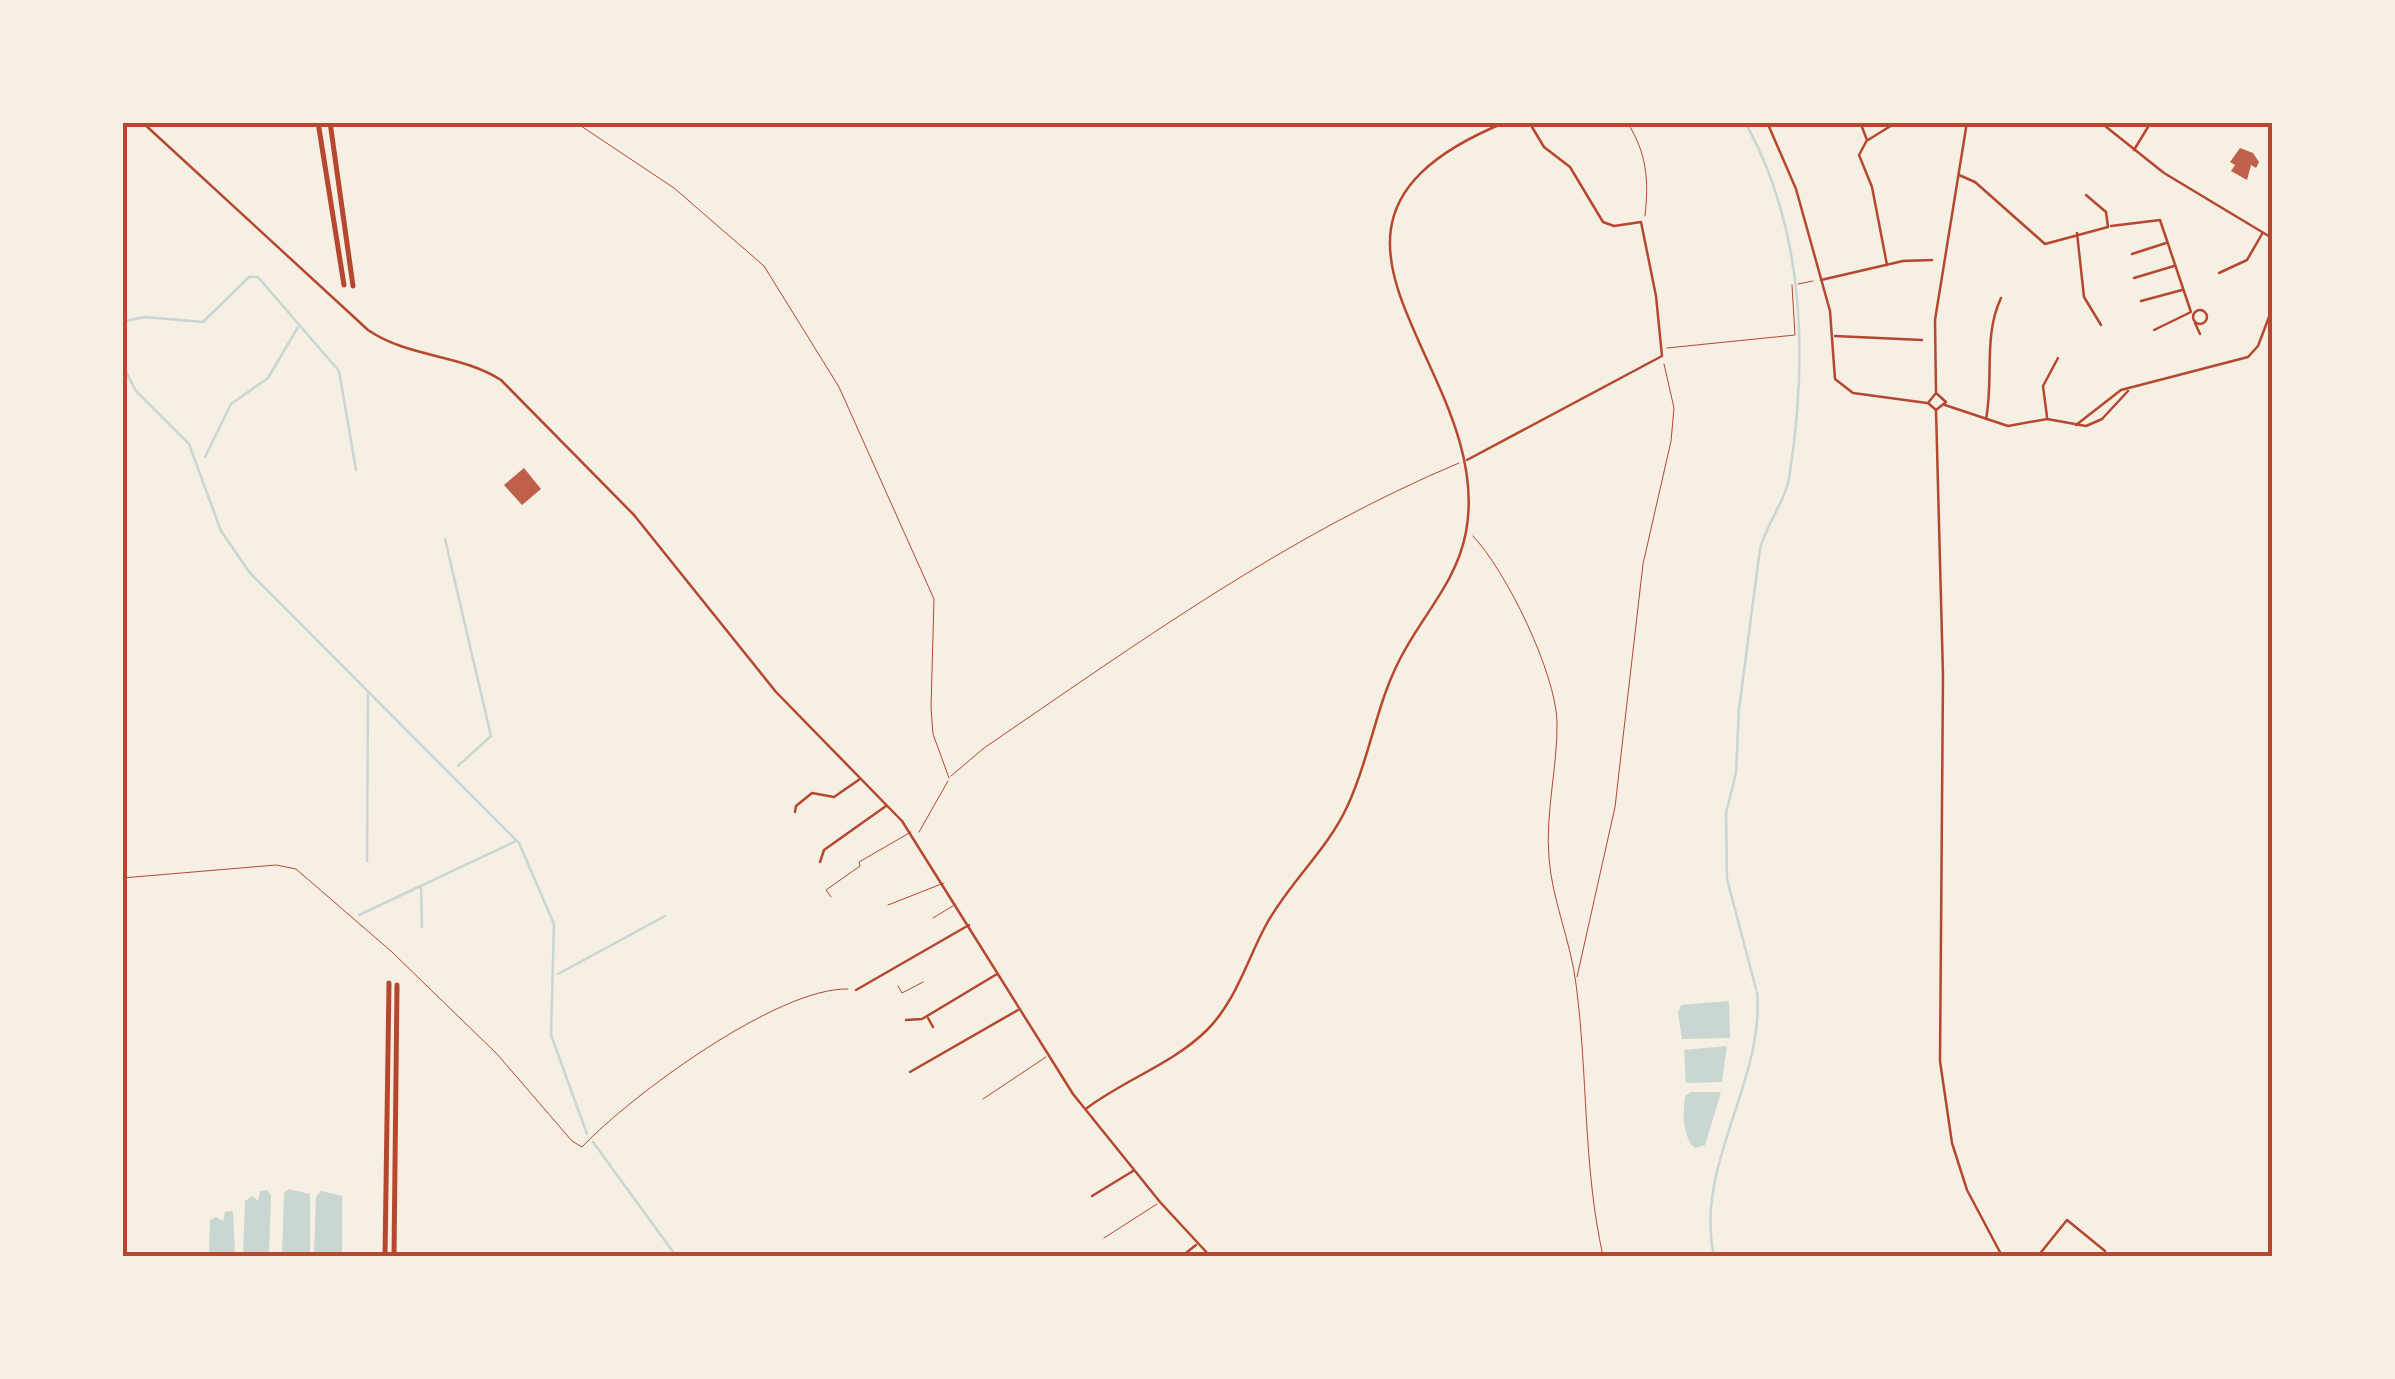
<svg xmlns="http://www.w3.org/2000/svg" width="2395" height="1379" viewBox="0 0 2395 1379" font-family="'Open Sans',sans-serif">
<style>
.water{fill:#c9d6d2}
.lines{fill:none;stroke-linecap:round;stroke-linejoin:round}
.stream{stroke:#c9d6d2;stroke-width:2.5}
.building{fill:#bf614a}
.path{stroke:#b5482f;stroke-width:1}
.service{stroke:#b5482f;stroke-width:1}
.minor{stroke:#b5482f;stroke-width:2.5}
.tertiary{stroke:#b5482f;stroke-width:2.5}
.motorway{stroke:#b5482f;stroke-width:5}
.neatline{fill:none;stroke:#b5482f;stroke-width:4}
</style>
<rect width="100%" height="100%" fill="#f6efe4"/>
<g class="water">
<path d="M1729,1001L1730,1038L1682,1039L1678,1013L1681,1005Z"/>
<path d="M1727,1046L1722,1082L1686,1083L1684,1050Z"/>
<path d="M1691,1092H1721L1705,1145L1695,1148C1682,1137 1683,1112 1685,1096Z"/>
<path d="M289,1189L310,1194V1256H282L284,1193Z"/>
<path d="M267,1190L271,1195L269,1256H243L245,1201L252,1196L258,1201L260,1191Z"/>
<path d="M321,1191L342,1196V1256H314L316,1197Z"/>
<path d="M233,1211L235,1256H209L210,1220L216,1217L223,1221L225,1212Z"/>
</g>
<g class="lines">
<g class="stream">
<path d="M1745,122C1806,231 1808,359 1789,479C1786,499 1766,525 1760,549L1739,709L1736,773L1726,813L1727,879L1756,989"/>
<path d="M125,321L145,317L203,322L249,277H258L339,371L356,470"/>
<path d="M122,364L136,391L189,444L221,531L250,573L519,843L554,924L551,1035L587,1134"/>
<path d="M205,457L231,404L268,378L298,327"/>
<path d="M445,539L491,736L458,766"/>
<path d="M367,861L368,694"/>
<path d="M421,888L422,927"/>
<path d="M359,915L516,841"/>
<path d="M558,974L665,916"/>
<path d="M593,1142L676,1256"/>
<path d="M1714,1256C1694,1165 1765,1082 1757,992"/>
</g>
</g>
<g class="building">
<path d="M2240,148L2253,153L2259,162L2256,168L2251,165L2247,180L2231,171L2235,165L2230,162Z"/>
<path d="M524,468L541,489L522,505L504,485Z"/>
</g>
<g class="lines">
<g class="path">
<path d="M575,122L674,188L764,266L839,387L934,599L931,708L933,734L949,778"/>
<path d="M1627,122C1647,153 1649,180 1645,216"/>
<path d="M1798,284L1813,281"/>
<path d="M1667,348L1795,335L1792,285"/>
<path d="M1473,536C1506,571 1555,671 1557,721C1558,766 1545,812 1549,858C1552,900 1571,942 1576,984C1588,1075 1583,1167 1603,1256"/>
<path d="M951,776L984,748C1138,643 1287,535 1459,463"/>
<path d="M919,832L948,781"/>
<path d="M122,878L276,865L296,869L392,952L497,1054L572,1141L582,1147C630,1096 778,987 848,989"/>
<path d="M1577,977L1615,807L1643,564L1671,441L1674,408L1664,364"/>
</g>
<g class="service">
<path d="M831,897L826,890L860,866L859,862L911,832"/>
<path d="M888,905L944,883"/>
<path d="M933,918L956,904"/>
<path d="M898,986L902,993L923,982"/>
<path d="M983,1099L1046,1057"/>
<path d="M1104,1238L1157,1204"/>
</g>
<g class="minor">
<path d="M1767,122L1796,189L1830,311L1835,379L1853,393L1927,403"/>
<path d="M1860,122L1867,140L1859,155L1872,187L1887,265"/>
<path d="M1771,126L1780,122"/>
<path d="M1868,140L1897,122"/>
<path d="M2134,150L2151,122"/>
<path d="M1959,175L1975,182L2045,244L2108,227L2106,212L2086,195"/>
<path d="M2111,226L2160,220L2191,312L2154,330"/>
<path d="M2077,233L2084,297L2101,325"/>
<path d="M2132,254L2166,243"/>
<path d="M2219,273L2247,260L2262,234"/>
<path d="M2134,278L2174,266"/>
<path d="M1821,280L1903,261L1932,260"/>
<path d="M2141,301L2182,290"/>
<circle cx="2200" cy="317" r="7"/>
<path d="M2195,323L2200,334"/>
<path d="M1835,336L1922,340"/>
<path d="M1945,405L2008,426L2047,419L2086,426L2102,419L2128,391"/>
<path d="M2047,417L2043,386L2058,358"/>
<path d="M1986,419C1994,378 1983,336 2001,298"/>
<path d="M2076,425L2121,390L2248,357L2258,346L2272,309"/>
<path d="M1467,460L1662,356L1656,296L1641,222L1614,226L1603,222L1570,167L1544,147L1529,122"/>
<path d="M795,812L796,806L812,793L834,797L860,779"/>
<path d="M820,862L824,850L886,806"/>
<path d="M856,990L969,925"/>
<path d="M928,1018L933,1027"/>
<path d="M906,1020L922,1019L997,974"/>
<path d="M910,1072L1018,1010"/>
<path d="M1092,1196L1133,1171"/>
<path d="M1182,1256L1196,1245"/>
<path d="M2038,1256L2067,1220L2105,1251"/>
</g>
<g class="tertiary">
<path d="M142,122L368,330C409,358 461,354 501,380L634,515L776,692L902,821L1073,1094L1160,1202L1210,1256"/>
<path d="M2100,122L2164,173L2272,238"/>
<path d="M1936,393L1946,402L1936,410L1928,403L1936,393L1935,320L1967,122"/>
<path d="M1936,410L1943,676L1940,1061L1952,1143L1967,1190L2002,1256"/>
<path d="M1087,1108C1124,1080 1174,1063 1207,1030C1236,1001 1247,960 1266,925C1289,883 1327,850 1347,807C1369,761 1375,710 1397,665C1419,618 1456,585 1466,532C1497,366 1253,225 1506,122"/>
</g>
<g class="motorway">
<path d="M318,122L344,285"/>
<path d="M330,122L353,286"/>
<path d="M385,1256L389,983"/>
<path d="M394,1256L397,985"/>
</g>
</g>
<rect width="2395" height="1379" fill="none" stroke="#f6efe4" stroke-width="250"/>
<rect x="125" y="125" width="2145" height="1129" class="neatline"/>
</svg>
